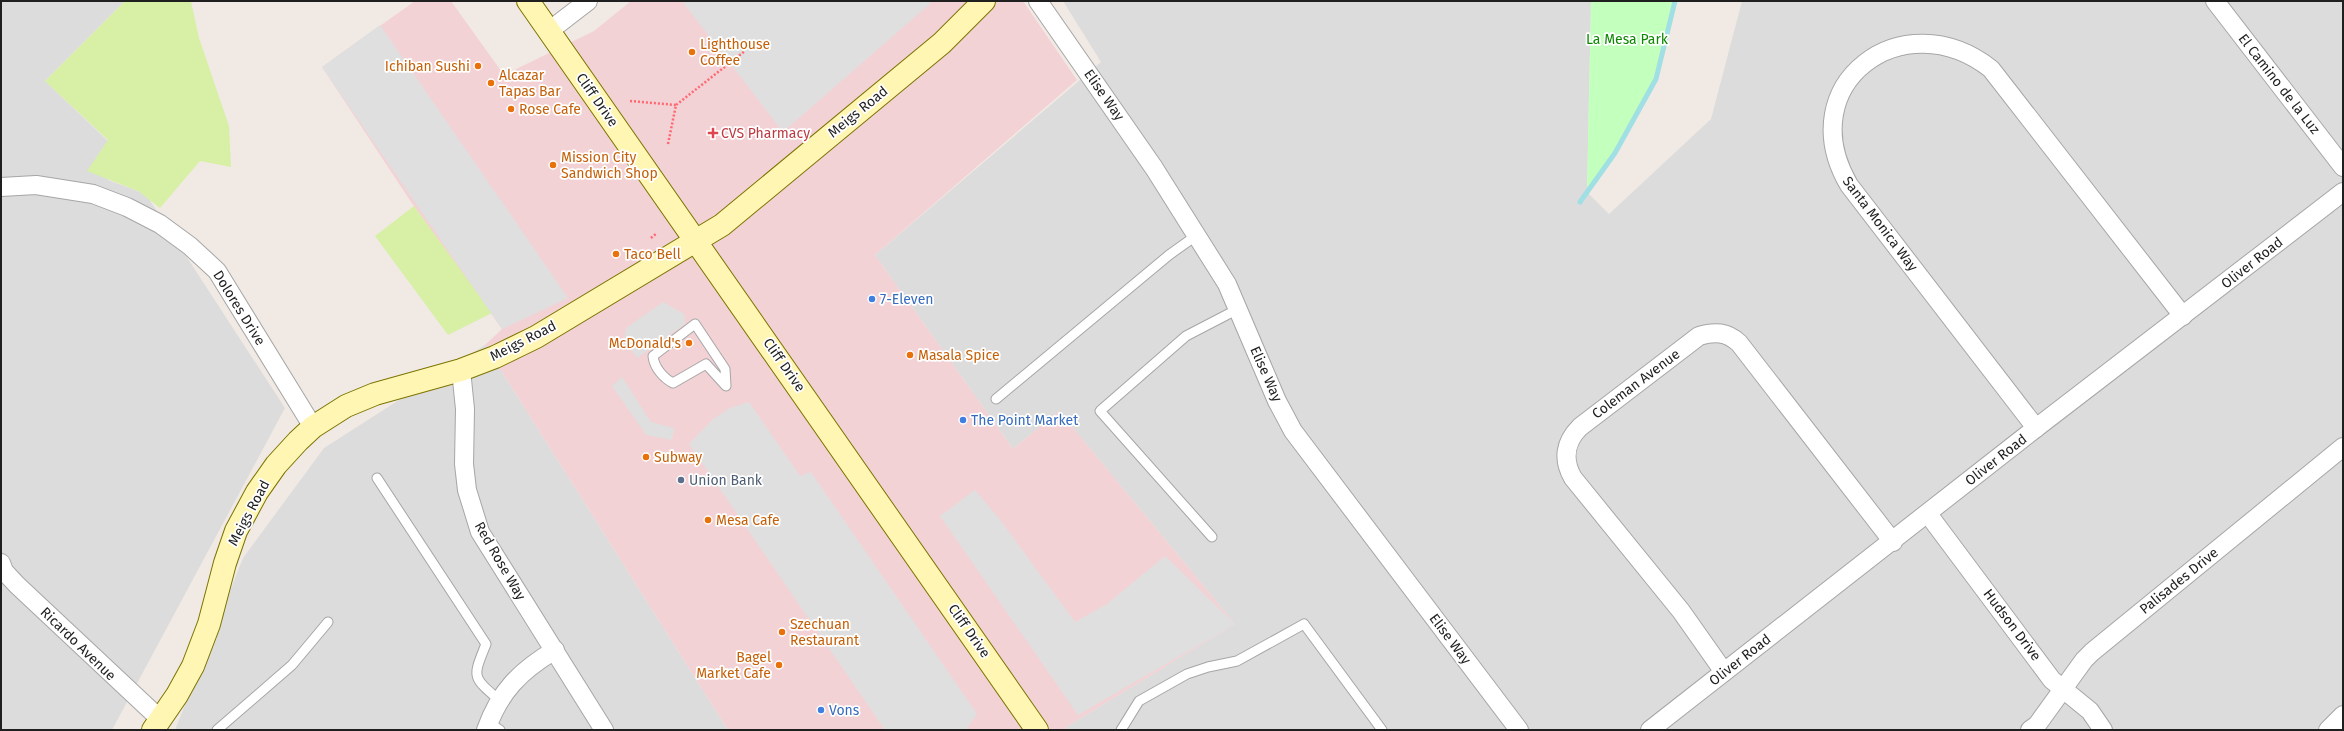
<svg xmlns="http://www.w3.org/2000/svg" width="2344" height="731" viewBox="0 0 2344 731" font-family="'Fira Sans',sans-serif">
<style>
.residential{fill:#dddcdc}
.commercial{fill:#f3d2d6}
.grass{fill:#d7f0a5}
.park{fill:#c3ffbd}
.parking{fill:#dfdfdf}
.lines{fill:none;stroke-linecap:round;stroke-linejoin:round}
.stream{stroke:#a0dfe3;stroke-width:5}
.service-casing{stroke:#a6a6a6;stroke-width:11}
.minor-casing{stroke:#a6a6a6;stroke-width:20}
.secondary-casing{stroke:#7c7400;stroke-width:24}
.path{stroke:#ff6771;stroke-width:2.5;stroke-dasharray:2 2;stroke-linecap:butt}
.service{stroke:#fff;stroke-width:9}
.minor{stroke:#fff;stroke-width:18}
.secondary{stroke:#fff6b4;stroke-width:22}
.food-dot{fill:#e8710a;stroke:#fff;stroke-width:1.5}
.health-dot{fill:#e0444e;stroke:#fff;stroke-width:1.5}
.shop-dot{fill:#3f7fe0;stroke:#fff;stroke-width:1.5}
.service-dot{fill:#5c6f8a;stroke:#fff;stroke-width:1.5}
.labels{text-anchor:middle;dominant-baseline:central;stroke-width:3.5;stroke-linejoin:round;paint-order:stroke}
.park-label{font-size:14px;fill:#0c8900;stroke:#fff}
.food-label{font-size:14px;fill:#c56008;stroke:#fff;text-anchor:start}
.street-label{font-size:14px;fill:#1f1f1f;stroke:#fff}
.health-label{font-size:14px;fill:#be3a42;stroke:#fff;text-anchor:start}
.shop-label{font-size:14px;fill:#366cbe;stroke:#fff;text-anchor:start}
.service-label{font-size:14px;fill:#4e5e75;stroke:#fff;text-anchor:start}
</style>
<rect width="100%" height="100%" fill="#f1eae4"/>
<g class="residential">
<path d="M1,1H125L45,81L108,141V180L138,191L149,199L285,408L112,730H1Z"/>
<path d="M1063,1H1591L1587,192L1609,214L1711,119L1742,1H2343V730H1067L1066,727L1235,624L1059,411L1013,449L875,255L1101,62Z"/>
<path d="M485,345L728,730H175L243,558L324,448Z"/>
</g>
<path class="commercial" d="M415,1H451L504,75L594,31L631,1H1023L1077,80L875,255L1013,449L1059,411L1235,624L1066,727L1067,730H728L485,345L502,329L409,199L322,67Z"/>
<g class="grass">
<path d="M125,1H191L199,38L229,126L231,167L200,161L160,208L138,191L87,171L108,140L45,81Z"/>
<path d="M414,206L492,313L448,335L375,236Z"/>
</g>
<path class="park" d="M1591,1H1675L1656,79L1615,153L1587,192Z"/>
<g class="parking">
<path d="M682,1H933L783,132Z"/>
<path d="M380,25L568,298L502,329L322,67Z"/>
<path d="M663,302L684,314L685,324L637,358L624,340L626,328Z"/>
<path d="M622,377L651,422L674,428L672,440L646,435L612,386Z"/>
<path d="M749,402L800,476L811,472L977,714L966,730H885L689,444L713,419L730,408Z"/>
<path d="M975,490L1001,521L1075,622L1107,604L1165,556L1235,624L1078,715L940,516Z"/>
</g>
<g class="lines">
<path class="stream" d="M1580,202L1615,153L1656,79L1675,1"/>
<defs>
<g id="service">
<path d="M695,324L725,369L726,386L706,364L673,383C663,378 654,367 653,356Z"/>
<path d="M996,399L1169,255L1197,235"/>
<path d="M377,478L486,644C473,677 471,676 499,700"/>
<path d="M1212,537L1100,411L1186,336L1238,309"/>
<path d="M488,722L500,730"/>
<path d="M217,730L292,665L328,622"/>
<path d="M1121,730L1139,701L1187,674L1208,667L1237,661L1304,624L1382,730"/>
</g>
<g id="minor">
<path d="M1038,1L1154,168L1227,284L1277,401L1293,431L1519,730"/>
<path d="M2215,1L2343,167"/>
<path d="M549,31L588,1"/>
<path d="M1,187L36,185L93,194L127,207L160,224L190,246L217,271L313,427"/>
<path d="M461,370L465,409L464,464L467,490L480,532L604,730"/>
<path d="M2036,428L1849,185C1790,84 1903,0 1991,69L2183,316"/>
<path d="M1928,514L2052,680L2090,711L2103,730"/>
<path d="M1,563L4,571L17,585L161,720"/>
<path d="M1724,672L1681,611L1573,478C1562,459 1565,442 1580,427L1699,336C1715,331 1727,332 1739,343L1893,542"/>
<path d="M486,730C500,691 520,671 555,650"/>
<path d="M1650,730L2036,428L2343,192"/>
<path d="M2030,730L2037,725L2084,660L2092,652L2343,447"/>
<path d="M2328,730L2343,715"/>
</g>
<g id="secondary">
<path d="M528,1L1037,730"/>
<path d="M153,730L177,695L193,666L209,624L225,563L236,531L257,492L276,465L298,441L313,427L346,406L375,394L461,370L495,357L536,337L722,225L942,43L984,1"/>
</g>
</defs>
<use href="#service" class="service-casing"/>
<use href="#minor" class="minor-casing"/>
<use href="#secondary" class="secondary-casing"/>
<g class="path">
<path d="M630,101L676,105"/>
<path d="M668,144L676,105L745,51"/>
<path d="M651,238L657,233"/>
</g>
<use href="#service" class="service"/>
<use href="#minor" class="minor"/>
<use href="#secondary" class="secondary"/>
</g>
<g class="food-dot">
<circle cx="692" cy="52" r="4"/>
<circle cx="478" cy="66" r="4"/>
<circle cx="491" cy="83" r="4"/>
<circle cx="511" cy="109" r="4"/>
<circle cx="553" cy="165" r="4"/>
<circle cx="616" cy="254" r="4"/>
<circle cx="689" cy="343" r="4"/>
<circle cx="910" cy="355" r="4"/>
<circle cx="646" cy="457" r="4"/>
<circle cx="708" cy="520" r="4"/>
<circle cx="782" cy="632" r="4"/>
<circle cx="779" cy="665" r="4"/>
</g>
<path class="health-dot" d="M711 127h4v4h4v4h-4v4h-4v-4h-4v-4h4z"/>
<g class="shop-dot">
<circle cx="872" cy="299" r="4"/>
<circle cx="963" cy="420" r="4"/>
<circle cx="821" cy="710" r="4"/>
</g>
<circle class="service-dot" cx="681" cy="480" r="4"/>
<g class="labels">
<g class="park-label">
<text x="1627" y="39">La Mesa Park</text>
</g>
<g class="food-label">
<text x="700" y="44">Lighthouse<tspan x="700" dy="16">Coffee</tspan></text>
<text x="470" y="66" text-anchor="end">Ichiban Sushi</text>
<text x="499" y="75">Alcazar<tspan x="499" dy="16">Tapas Bar</tspan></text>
<text x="519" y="109">Rose Cafe</text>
<text x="561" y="157">Mission City<tspan x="561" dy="16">Sandwich Shop</tspan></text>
<text x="624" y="254">Taco Bell</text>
<text x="681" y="343" text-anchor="end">McDonald's</text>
<text x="918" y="355">Masala Spice</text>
<text x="654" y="457">Subway</text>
<text x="716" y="520">Mesa Cafe</text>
<text x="790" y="624">Szechuan<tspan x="790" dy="16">Restaurant</tspan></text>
<text x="771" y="657" text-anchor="end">Bagel<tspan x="771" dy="16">Market Cafe</tspan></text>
</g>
<g class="street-label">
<text transform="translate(2279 84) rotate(52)">El Camino de la Luz</text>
<text transform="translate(1104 95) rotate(55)">Elise Way</text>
<text transform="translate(597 100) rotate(55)">Cliff Drive</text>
<text transform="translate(858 112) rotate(-39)">Meigs Road</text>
<text transform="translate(1880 224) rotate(53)">Santa Monica Way</text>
<text transform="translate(2252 263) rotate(-38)">Oliver Road</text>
<text transform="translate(239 308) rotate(58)">Dolores Drive</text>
<text transform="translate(523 341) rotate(-27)">Meigs Road</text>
<text transform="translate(784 365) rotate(55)">Cliff Drive</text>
<text transform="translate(1266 374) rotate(66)">Elise Way</text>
<text transform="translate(1636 384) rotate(-37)">Coleman Avenue</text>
<text transform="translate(1996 460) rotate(-38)">Oliver Road</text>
<text transform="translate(249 513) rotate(-62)">Meigs Road</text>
<text transform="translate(500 561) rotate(60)">Red Rose Way</text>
<text transform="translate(2179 581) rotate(-39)">Palisades Drive</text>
<text transform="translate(2012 625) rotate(53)">Hudson Drive</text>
<text transform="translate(969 631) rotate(55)">Cliff Drive</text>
<text transform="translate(1450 639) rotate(53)">Elise Way</text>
<text transform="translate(78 644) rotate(44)">Ricardo Avenue</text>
<text transform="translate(1740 660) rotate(-38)">Oliver Road</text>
</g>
<g class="health-label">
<text x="721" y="133">CVS Pharmacy</text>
</g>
<g class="shop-label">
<text x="880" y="299">7-Eleven</text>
<text x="971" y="420">The Point Market</text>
<text x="829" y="710">Vons</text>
</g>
<g class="service-label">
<text x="689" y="480">Union Bank</text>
</g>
</g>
<rect width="2344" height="731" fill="none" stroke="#1f1f1f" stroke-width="4"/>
</svg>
